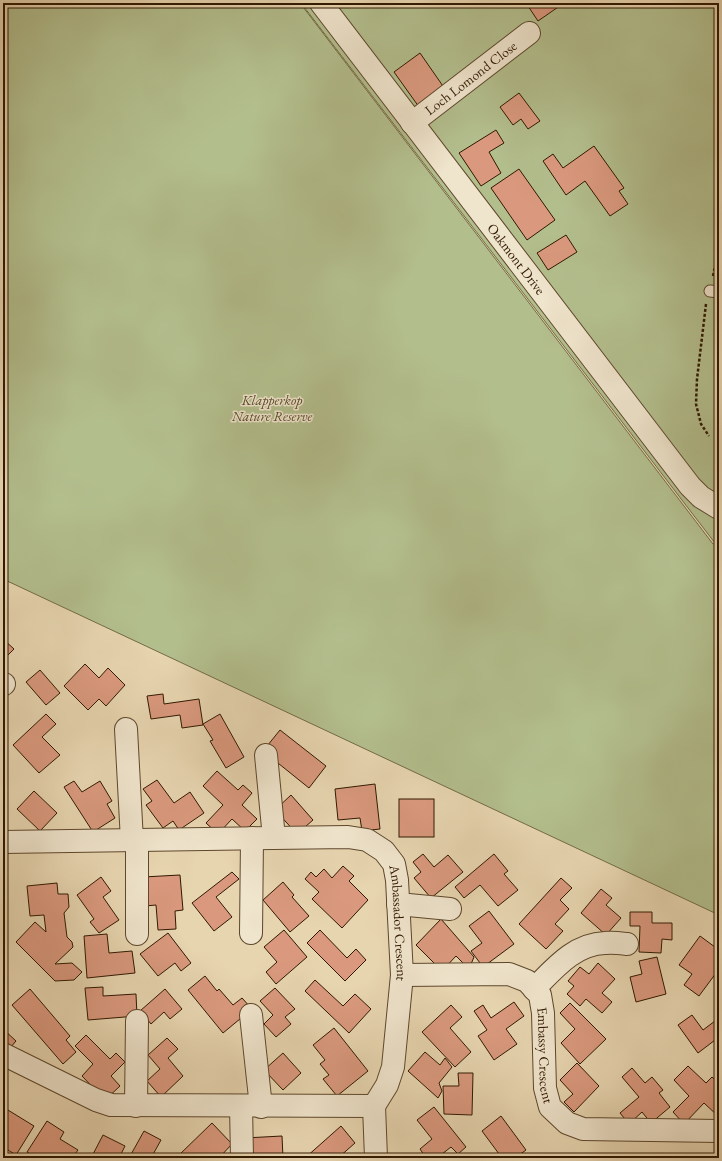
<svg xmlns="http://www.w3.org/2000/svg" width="722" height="1161" viewBox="0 0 722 1161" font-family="'EB Garamond',serif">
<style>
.green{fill:#b3be8d;stroke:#726b46}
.building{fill:#da997e;stroke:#301800}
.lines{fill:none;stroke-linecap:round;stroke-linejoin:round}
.lane-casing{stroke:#5e472c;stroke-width:13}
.street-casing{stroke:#5e472c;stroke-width:24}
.path{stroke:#301800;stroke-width:2.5;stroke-dasharray:3 2;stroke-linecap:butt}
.lane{stroke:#efe4cc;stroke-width:11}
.street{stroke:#efe4cc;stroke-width:22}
.labels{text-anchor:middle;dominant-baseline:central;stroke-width:3;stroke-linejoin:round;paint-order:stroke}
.street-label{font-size:14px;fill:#301800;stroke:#efe4cc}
.park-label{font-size:14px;font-style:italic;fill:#574a2a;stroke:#efe4cc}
</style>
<rect width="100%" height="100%" fill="#e7d5b0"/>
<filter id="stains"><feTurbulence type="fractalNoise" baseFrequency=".005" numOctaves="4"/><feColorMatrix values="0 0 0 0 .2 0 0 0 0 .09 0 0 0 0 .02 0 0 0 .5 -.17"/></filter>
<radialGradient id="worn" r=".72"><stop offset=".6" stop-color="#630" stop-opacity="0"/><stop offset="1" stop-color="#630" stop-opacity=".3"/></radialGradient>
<g class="green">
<path d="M3,3H300L713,544L719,542V915L3,579Z"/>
<path d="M301,3H719V541L715,543L685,504Z"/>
</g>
<g class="building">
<path d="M526,3H564L538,21Z"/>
<path d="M420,53L445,89L419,107L394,72Z"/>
<path d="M519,93L540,121L528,129L521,119L513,125L500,107Z"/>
<path d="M496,130L504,143L489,152L501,173L481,186L459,153Z"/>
<path d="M594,146L624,188L619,191L628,204L610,216L585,181L566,195L543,161L553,154L563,168Z"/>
<path d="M519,169L555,220L527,240L491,188Z"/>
<path d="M566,235L577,252L548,270L537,253Z"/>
<path d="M3,639L14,649L3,660Z"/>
<path d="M85,664L99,678L108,668L125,685L106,706L99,699L88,710L64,686Z"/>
<path d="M40,670L60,693L46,705L26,682Z"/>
<path d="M163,694L164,704L199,699L203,725L182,728L180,715L151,719L147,696Z"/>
<path d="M46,714L56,724L42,737L60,755L39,773L13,745Z"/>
<path d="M220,714L244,757L226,768L210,741L213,740L203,724Z"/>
<path d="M280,730L326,766L309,788L263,751Z"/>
<path d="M217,771L238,790L243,785L252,793L242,805L257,819L245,831L232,819L218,834L206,823L223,805L203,786Z"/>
<path d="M157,780L174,803L190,792L204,813L179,830L173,821L163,828L146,805L152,801L143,789Z"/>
<path d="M74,781L82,792L100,781L112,801L107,804L115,818L93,832L64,787Z"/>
<path d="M375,784L380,829L362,831L360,818L338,820L335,789Z"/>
<path d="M34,791L57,813L40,831L17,809Z"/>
<path d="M291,795L313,820L297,834L275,810Z"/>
<rect x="399" y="799" width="35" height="38"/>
<path d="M423,854L434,867L448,855L463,872L431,898L414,878L421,872L413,862Z"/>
<path d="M494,854L508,871L504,874L518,890L498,906L480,885L464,898L455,887Z"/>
<path d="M343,866L354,876L349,881L368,900L342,928L312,899L319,892L305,879L311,872L316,877L324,869L332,878Z"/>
<path d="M232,872L239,879L216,897L232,917L214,931L192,903Z"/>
<path d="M180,875L183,910L175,911L176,929L158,930L156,905L145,906L143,877Z"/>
<path d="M101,877L111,891L103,897L119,920L99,933L90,922L94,919L77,895Z"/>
<path d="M561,878L572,888L560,900L569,909L555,924L563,931L546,949L519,924Z"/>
<path d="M283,882L294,895L292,897L309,916L290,932L263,900Z"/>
<path d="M57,883L58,894H68L69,907L64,913L67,937L72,942L73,947L55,964L72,963L82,972L74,980L55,981L16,942L35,922L46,932L44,915L30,916L27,886Z"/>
<path d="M601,889L612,898L606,905L621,918L606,935L581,913Z"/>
<path d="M489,911L514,944L483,967L471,951L482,943L469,926Z"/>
<path d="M630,912H652V923H672V940L662,939L661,953L639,952L640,926H630Z"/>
<path d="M441,919L474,957L469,969L456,956L442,971L416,945Z"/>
<path d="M284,930L307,957L276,984L266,972L277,962L264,947Z"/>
<path d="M320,930L347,958L356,949L366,960L345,981L307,943Z"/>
<path d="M168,933L191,963L181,971L175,963L158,976L140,954Z"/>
<path d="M107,934L109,953L132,951L135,973L87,978L84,936Z"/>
<path d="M700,936L719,950V969L699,996L684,985L692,974L679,965Z"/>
<path d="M657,957L666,994L636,1002L630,977L642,974L639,961Z"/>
<path d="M598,963L615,979L602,993L612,1002L602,1013L586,999L580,1006L567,994L574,986L568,981L580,967L589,974Z"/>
<path d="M205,976L217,991L219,989L233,1005L242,998L252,1009L223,1033L188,990Z"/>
<path d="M315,980L343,1006L355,994L371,1009L349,1033L305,991Z"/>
<path d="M103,987V996L136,994L137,1016L88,1020L85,988Z"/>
<path d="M275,988L295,1009L285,1017L291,1024L276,1037L264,1024L273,1015L260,1001Z"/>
<path d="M30,989L70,1036L66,1040L76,1052L63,1064L12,1005Z"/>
<path d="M165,989L182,1009L170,1019L164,1012L151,1024L140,1011Z"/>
<path d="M514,1002L524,1016L506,1029L517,1044L494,1060L478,1036L487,1030L474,1011L483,1005L491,1018Z"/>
<path d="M570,1003L606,1039L580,1064L561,1043L575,1029L560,1013Z"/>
<path d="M451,1005L462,1017L450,1028L471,1052L455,1067L422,1032Z"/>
<path d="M692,1015L703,1030L719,1018V1037L698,1053L678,1025Z"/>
<path d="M334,1028L368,1071L337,1096L323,1079L329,1075L320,1064L325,1060L313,1045Z"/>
<path d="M3,1029L16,1041L4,1055L3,1053Z"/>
<path d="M86,1035L110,1059L116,1053L125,1062L111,1076L120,1086L105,1100L82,1076L93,1064L75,1046Z"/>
<path d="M167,1038L178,1049L168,1058L183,1076L161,1097L147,1081L160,1069L148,1055Z"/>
<path d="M425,1052L440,1065L445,1058L452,1067L439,1083L442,1091L438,1098L408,1071Z"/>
<path d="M283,1053L301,1073L283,1090L264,1070Z"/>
<path d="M577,1063L599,1086L574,1112L564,1102L573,1094L560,1080Z"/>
<path d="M688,1066L706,1083L712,1077L719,1083V1114L718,1116L704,1103L684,1124L673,1112L689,1096L674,1080Z"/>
<path d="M632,1068L645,1083L652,1077L663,1090L659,1093L670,1107L651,1123L642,1112L629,1124L620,1113L639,1097L622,1077Z"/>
<path d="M458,1073H473L472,1115L444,1114L443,1086H459Z"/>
<path d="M3,1107L34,1126L16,1155L3,1147Z"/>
<path d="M434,1107L466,1147L458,1154L451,1147L437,1158H426L420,1149L432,1139L417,1120Z"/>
<path d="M501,1116L526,1150L515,1158H502L482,1131Z"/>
<path d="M47,1121L64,1132L60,1139L78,1150L72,1158H36L27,1152Z"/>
<path d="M212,1123L232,1144L219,1158H182L179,1155Z"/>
<path d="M341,1126L355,1143L338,1158H305Z"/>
<path d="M144,1131L161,1140L151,1158H129Z"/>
<path d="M103,1135L125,1146L119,1158H91Z"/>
<path d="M282,1136L283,1158H247L245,1138Z"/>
</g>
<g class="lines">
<defs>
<path id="lane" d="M710,291L719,292"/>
<g id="street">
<path id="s1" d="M321,3L690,486L701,497L719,508"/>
<path id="s2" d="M412,123L529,33"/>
<path d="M3,684H4"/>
<path d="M126,729L132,841"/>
<path d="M266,755L274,838"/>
<path d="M137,841V934"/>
<path id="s3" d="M3,842L348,837L367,840L384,851L394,864L397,880L402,975L393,1067L387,1085L374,1106L111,1105L96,1100L3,1054"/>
<path d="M398,904L450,909"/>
<path d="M251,933L252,838"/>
<path id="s4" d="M402,975L509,974L527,981L540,995L543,1013L545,1088L550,1107L567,1123L583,1129L719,1131"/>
<path d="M534,989C554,969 574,944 605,943C612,942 619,943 627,944"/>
<path d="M251,1015L261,1107"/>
<path d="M136,1106L137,1021"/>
<path d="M241,1106L242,1158"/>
<path d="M374,1106L376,1158"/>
</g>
</defs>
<use href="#lane" class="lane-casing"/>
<use href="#street" class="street-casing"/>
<g class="path">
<path d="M713,276L719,247"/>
<path d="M706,304L697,379L696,404L701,424L709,436"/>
</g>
<use href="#lane" class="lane"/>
<use href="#street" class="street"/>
</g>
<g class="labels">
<g class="street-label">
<text stroke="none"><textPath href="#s2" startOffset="74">Loch Lomond Close</textPath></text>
<text stroke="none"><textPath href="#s1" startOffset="322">Oakmont Drive</textPath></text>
<text stroke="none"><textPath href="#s3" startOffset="460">Ambassador Crescent</textPath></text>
<text stroke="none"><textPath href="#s4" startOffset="206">Embassy Crescent</textPath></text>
</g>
<g class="park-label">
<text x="272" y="400">Klapperkop<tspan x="272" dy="16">Nature Reserve</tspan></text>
</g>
</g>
<rect width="722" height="1161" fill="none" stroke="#e7d5b0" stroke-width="16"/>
<rect x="4" y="4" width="714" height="1153" fill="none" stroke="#301800" stroke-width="2"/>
<rect x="8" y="8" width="706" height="1145" fill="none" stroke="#301800"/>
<rect width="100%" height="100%" filter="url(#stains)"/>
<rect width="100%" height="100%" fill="url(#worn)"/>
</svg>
